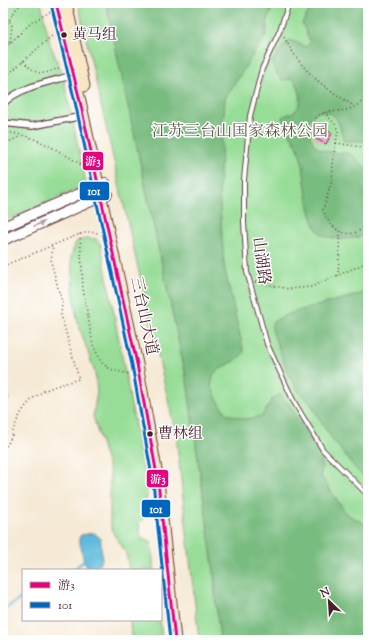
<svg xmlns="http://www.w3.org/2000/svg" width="371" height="643" viewBox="0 0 371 643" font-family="'Sorts Mill Goudy','Noto Serif SC',serif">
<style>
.green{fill:#97dd97;stroke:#707e61}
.forest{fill:#79bc80;stroke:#626e56}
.water{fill:#5dbadb;stroke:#546c83}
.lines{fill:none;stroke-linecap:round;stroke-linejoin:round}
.stream{stroke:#5dbadb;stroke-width:2.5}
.building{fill:#e89ac2}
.service-casing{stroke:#643d45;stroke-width:6}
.pedestrian-casing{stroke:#643d45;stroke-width:8}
.tertiary-casing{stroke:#643d45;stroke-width:12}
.secondary-casing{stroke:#643d45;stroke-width:13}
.path{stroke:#643d45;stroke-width:1.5;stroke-dasharray:1 3;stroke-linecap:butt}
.service{stroke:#fff;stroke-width:4}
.pedestrian{stroke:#fff;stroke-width:5.5}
.tertiary{stroke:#fff;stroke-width:10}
.secondary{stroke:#f9e7c3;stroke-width:11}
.bus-1-casing{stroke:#fff;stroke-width:6}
.bus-2-casing{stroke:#fff;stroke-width:6}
.bus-1{stroke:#e5007d;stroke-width:3}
.bus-2{stroke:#0065bd;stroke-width:3}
.oneway{fill:#ae9aa0}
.bus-dot{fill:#4a1f2b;stroke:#fff;stroke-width:1.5}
.labels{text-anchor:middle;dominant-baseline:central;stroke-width:3;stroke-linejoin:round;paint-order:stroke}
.bus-label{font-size:15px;fill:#4a1f2b;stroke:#fff;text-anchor:start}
.park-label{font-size:16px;fill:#61584b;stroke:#fff}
.street-label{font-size:16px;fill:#4a1f2b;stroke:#fff}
.line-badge{stroke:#fff;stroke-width:1.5}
.badge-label{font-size:11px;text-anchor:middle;font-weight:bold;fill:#fff}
</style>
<rect width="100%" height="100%" fill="#fff"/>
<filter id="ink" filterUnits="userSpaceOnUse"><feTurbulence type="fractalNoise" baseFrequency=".025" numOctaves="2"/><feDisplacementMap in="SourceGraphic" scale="8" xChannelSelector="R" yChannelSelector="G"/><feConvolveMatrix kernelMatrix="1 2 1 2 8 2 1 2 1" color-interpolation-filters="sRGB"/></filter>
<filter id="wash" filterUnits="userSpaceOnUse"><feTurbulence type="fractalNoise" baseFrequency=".012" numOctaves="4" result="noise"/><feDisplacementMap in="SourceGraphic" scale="16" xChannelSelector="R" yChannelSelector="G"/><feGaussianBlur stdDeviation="0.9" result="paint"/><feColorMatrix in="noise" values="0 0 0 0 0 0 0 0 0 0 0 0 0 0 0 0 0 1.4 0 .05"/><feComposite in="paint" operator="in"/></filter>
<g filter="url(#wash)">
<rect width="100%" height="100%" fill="#f6ead6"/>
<g class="green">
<path d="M3,3H41L50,44L63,76L86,183L79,189L69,193L3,222Z"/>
<path d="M78,3H368V640H199L176,435Z"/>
<path d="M87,238L96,239L101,245L147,489L146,516L139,523L141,538L151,542L154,570H129L126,552L114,535L110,523V473L93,416L97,392L95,373L77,320L73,288L71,257L76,242Z"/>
<path d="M130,620H160L162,640H131Z"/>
</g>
<g class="forest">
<path d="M106,3H274L268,19L266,36L256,50L225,99L219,190L224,265L244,353L236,360L214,373L211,386L218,401L227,414L245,419L262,416L273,398L280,395L289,404L322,458L321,476L334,496L348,515L368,525V640H220L215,596L214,573L187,382Z"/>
<path d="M314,3H368V141H344C342,134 339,121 334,116C330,113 322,112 318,111L308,121C310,140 312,151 334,152C338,153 345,152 349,154C358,157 360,165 368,169V234C358,238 349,239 338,239C333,238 324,237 320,233C307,220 306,180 302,162C300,156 299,149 296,144C291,135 284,127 282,117C285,115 291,114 294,112C305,103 300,88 293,79L282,80C279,76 274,71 273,66C272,55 283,46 290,40L306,47L310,42L302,23Z"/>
<path d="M368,292V481L355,468L333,440L323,425L309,401L301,394L289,377L272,330V323L281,317L294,312Z"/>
</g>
<path class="water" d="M94,533C101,538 101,539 101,546C101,548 102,551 102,553C103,561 99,565 94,570H88L84,561L79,538L81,535Z"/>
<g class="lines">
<g class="stream">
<path d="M3,369L8,399L3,404"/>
<path d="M73,570L84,561"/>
<path d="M3,610L23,597"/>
</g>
</g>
<g id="blocks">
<path class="building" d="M320,127L332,133L326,144L314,138Z"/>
</g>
</g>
<g filter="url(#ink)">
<use href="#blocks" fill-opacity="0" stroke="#643d45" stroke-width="1"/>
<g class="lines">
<defs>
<path id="service" d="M289,3L280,30L262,69L250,116L244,180V222L247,272L267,344L294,402L323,450L368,495"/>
<g id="pedestrian">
<path d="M3,104C20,86 51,82 74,75"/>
<path d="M3,123L32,126L83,116"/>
</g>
<g id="tertiary">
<path d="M3,227L105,183"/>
<path d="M3,240L107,194"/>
</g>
<g id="secondary">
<path d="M56,3L80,101L137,364L158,481L175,640"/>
<path d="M66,3L84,86"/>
</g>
</defs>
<use href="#service" class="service-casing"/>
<use href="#pedestrian" class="pedestrian-casing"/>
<use href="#tertiary" class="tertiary-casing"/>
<use href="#secondary" class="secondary-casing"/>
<g class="path">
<path d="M3,30L16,9L22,3"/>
<path d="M3,35L10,43L12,26L9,20"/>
<path d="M284,37C303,73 321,85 354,106"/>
<path d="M3,50L31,23L50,12"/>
<path d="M23,61C38,77 43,75 61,67"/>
<path d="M3,79L54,34"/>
<path d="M324,112L335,124L338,131L334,153L332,180L323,210C328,223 338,236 354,233C359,232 364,227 368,224"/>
<path d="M3,132C34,134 59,151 85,167"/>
<path d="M314,133L313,126L314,119C328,109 330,113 345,110C353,109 362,102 368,97"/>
<path d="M336,143L368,148"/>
<path d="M3,145L21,136"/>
<path d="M80,234L83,289L93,345L101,362L110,369L129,374"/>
<path d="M3,266L80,234L89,232L99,233"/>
<path d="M338,276L340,232"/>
<path d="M255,282L289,289L311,287L368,262"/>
<path d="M3,449C12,441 12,431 17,421C31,391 49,388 79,379L61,315L62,302L51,262L53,245"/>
</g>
<use href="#service" class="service"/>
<use href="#pedestrian" class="pedestrian"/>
<use href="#tertiary" class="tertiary"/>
<use href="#secondary" class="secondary"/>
<defs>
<path id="bus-1" d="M56,3L80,101L137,364L158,481L175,640"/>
<path id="bus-2" d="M51,4L75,102L132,365L153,482L170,640"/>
</defs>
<use href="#bus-1" class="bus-1-casing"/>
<use href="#bus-2" class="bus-2-casing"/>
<use href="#bus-1" class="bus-1"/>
<use href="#bus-2" class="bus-2"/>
</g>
<defs><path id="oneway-solid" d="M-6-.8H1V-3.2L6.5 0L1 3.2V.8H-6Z"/></defs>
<use class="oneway" href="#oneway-solid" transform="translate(39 224) rotate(-24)"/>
</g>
<g class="bus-dot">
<circle cx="64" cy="35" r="3.5"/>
<circle cx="150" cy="434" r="3.5"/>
</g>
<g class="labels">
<g class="bus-label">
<text x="72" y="35">黄马组</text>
<text x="158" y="434">曹林组</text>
</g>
<g class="park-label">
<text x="240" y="132">江苏三台山国家森林公园</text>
</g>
<g class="street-label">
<text transform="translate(260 261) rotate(82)">山湖路</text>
<text transform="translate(143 316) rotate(78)">三台山大道</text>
</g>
</g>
<g class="line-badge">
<rect x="82" y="151" width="22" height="20" rx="4" fill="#e5007d"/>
<rect x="79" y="181" width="31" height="20" rx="4" fill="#0065bd"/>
<rect x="146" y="469" width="23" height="19" rx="4" fill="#e5007d"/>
<rect x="141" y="499" width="30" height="19" rx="4" fill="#0065bd"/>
</g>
<g class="badge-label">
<text x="93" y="165">游3</text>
<text x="94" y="195">101</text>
<text x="158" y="483">游3</text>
<text x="156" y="513">101</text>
</g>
<rect width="371" height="643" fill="none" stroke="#fff" stroke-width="16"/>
<rect x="22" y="569" width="140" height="52" fill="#ffffff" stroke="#b7a5aa"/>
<rect x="30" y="582" width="20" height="6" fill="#e5007d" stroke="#b7a5aa"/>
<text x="58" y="589" font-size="12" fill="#4a1f2b">游3</text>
<rect x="30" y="602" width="20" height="6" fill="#0065bd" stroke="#b7a5aa"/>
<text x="58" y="609" font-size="12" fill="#4a1f2b">101</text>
<g transform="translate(329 601) rotate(335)" stroke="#ffffff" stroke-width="3" paint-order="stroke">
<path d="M0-3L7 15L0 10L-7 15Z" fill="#4a1f2b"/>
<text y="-6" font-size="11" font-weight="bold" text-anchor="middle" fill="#4a1f2b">N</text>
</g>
</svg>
